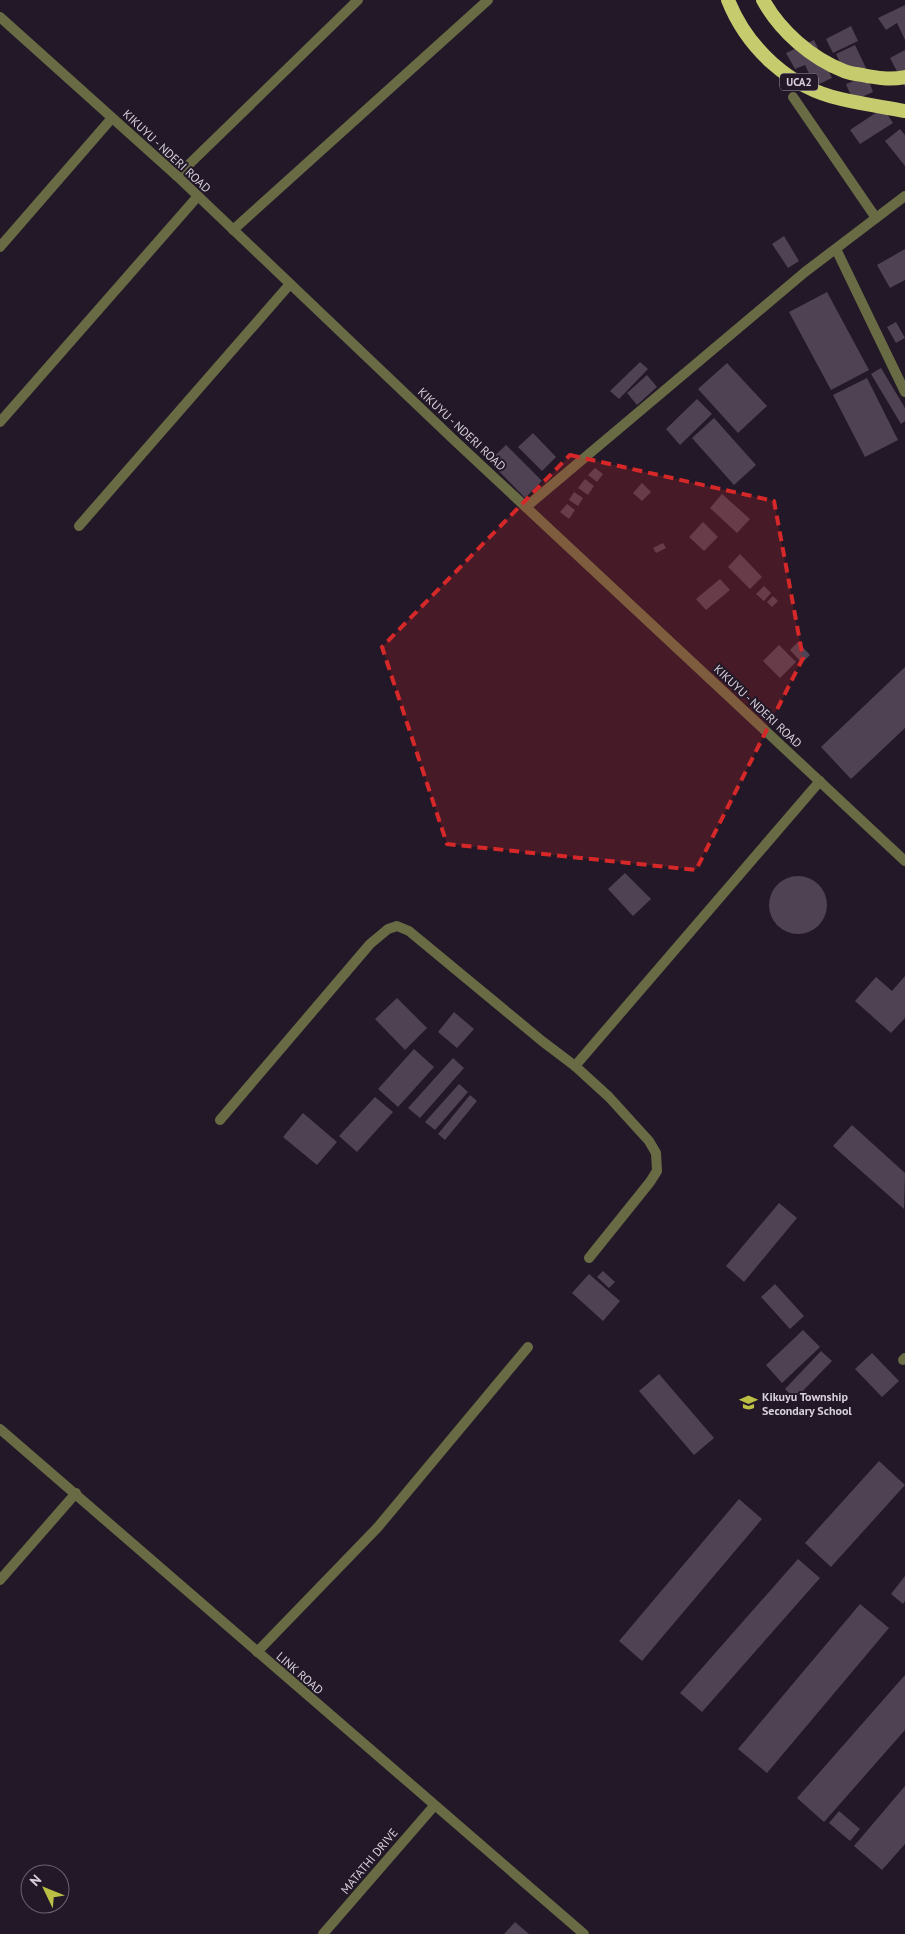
<svg xmlns="http://www.w3.org/2000/svg" width="905" height="1934" viewBox="0 0 905 1934" font-family="'PT Sans',sans-serif">
<style>
.building{fill:#4e4253}
.lines{fill:none;stroke-linecap:round;stroke-linejoin:round}
.minor{stroke:#686b44;stroke-width:10}
.trunk{stroke:#c6cb6e;stroke-width:14}
.marked{fill:#d62828;fill-opacity:0.2;stroke:#d62828;stroke-width:4;stroke-dasharray:10 6;stroke-linejoin:round}
.labels{text-anchor:middle;dominant-baseline:central;stroke-width:4;stroke-linejoin:round;paint-order:stroke}
.shield{fill:#221827;stroke:#a199a5;stroke-width:1}
.shield-label{font-size:11px;font-weight:bold;fill:#d7d0db}
.street-label{font-size:12px;fill:#d7d0db;stroke:#221827}
.poi-label{font-size:12px;font-weight:bold;fill:#d7d0db;stroke:#221827;text-anchor:start}
</style>
<rect width="100%" height="100%" fill="#221827"/>
<g class="building">
<path d="M905,5V40L897,23L886,30L878,18Z"/>
<path d="M851,26L858,41L833,53L826,39Z"/>
<path d="M814,40L832,78L815,86L805,65L795,69L786,53Z"/>
<path d="M855,45L866,68L847,77L836,54Z"/>
<path d="M905,50V87L890,58Z"/>
<path d="M867,76L873,92L853,101L846,84Z"/>
<path d="M883,108L893,123L860,144L850,130Z"/>
<path d="M900,129L905,135V166L885,141Z"/>
<path d="M784,236L799,261L788,268L772,244Z"/>
<path d="M905,249V280L890,288L877,265Z"/>
<path d="M827,292L869,370L831,390L789,312Z"/>
<path d="M896,322L905,338L896,343L887,327Z"/>
<path d="M640,362L648,369L619,399L610,391Z"/>
<path d="M727,363L767,406L738,433L698,389Z"/>
<path d="M881,368L905,408V421L901,424L871,374Z"/>
<path d="M647,375L657,387L637,405L627,393Z"/>
<path d="M867,378L898,440L865,457L833,395Z"/>
<path d="M697,399L712,414L680,445L666,429Z"/>
<path d="M714,418L756,465L734,485L692,438Z"/>
<path d="M533,433L556,457L542,471L518,447Z"/>
<path d="M506,445L542,481L525,498L489,461Z"/>
<path d="M595,468L603,474L597,482L588,475Z"/>
<path d="M585,479L594,486L588,495L578,488Z"/>
<path d="M642,483L651,492L642,501L633,493Z"/>
<path d="M574,492L583,498L578,506L569,500Z"/>
<path d="M722,494L750,519L737,533L710,508Z"/>
<path d="M567,504L575,510L569,519L560,512Z"/>
<path d="M703,522L718,537L704,551L689,537Z"/>
<path d="M663,543L666,548L656,553L653,548Z"/>
<path d="M740,554L762,577L750,589L728,567Z"/>
<path d="M720,579L730,590L706,610L696,599Z"/>
<path d="M764,586L771,593L764,601L756,594Z"/>
<path d="M773,596L778,601L772,607L767,602Z"/>
<path d="M798,642L810,655L802,663L790,650Z"/>
<path d="M779,645L796,662L780,678L763,661Z"/>
<path d="M905,667V728L851,779L821,747Z"/>
<path d="M625,873L651,899L633,916L608,889Z"/>
<circle cx="798" cy="905" r="29"/>
<path d="M905,976V1018L891,1033L855,1001L876,977L892,991Z"/>
<path d="M397,998L427,1028L405,1050L375,1019Z"/>
<path d="M454,1012L474,1029L457,1048L438,1032Z"/>
<path d="M414,1049L434,1067L398,1107L378,1089Z"/>
<path d="M453,1058L464,1068L420,1118L408,1108Z"/>
<path d="M459,1084L468,1092L435,1130L425,1122Z"/>
<path d="M470,1095L477,1101L445,1140L438,1134Z"/>
<path d="M375,1097L393,1112L357,1152L339,1136Z"/>
<path d="M303,1113L337,1142L317,1165L283,1137Z"/>
<path d="M852,1125L905,1173L904,1209L833,1146Z"/>
<path d="M779,1203L797,1218L744,1282L726,1266Z"/>
<path d="M603,1271L615,1282L609,1288L597,1277Z"/>
<path d="M589,1274L620,1301L603,1321L572,1293Z"/>
<path d="M775,1284L804,1316L790,1329L761,1297Z"/>
<path d="M803,1330L820,1347L782,1383L766,1365Z"/>
<path d="M821,1351L832,1361L795,1399L785,1389Z"/>
<path d="M872,1353L899,1381L882,1397L855,1369Z"/>
<path d="M659,1374L714,1438L694,1455L639,1391Z"/>
<path d="M879,1461L905,1485L831,1567L805,1543Z"/>
<path d="M739,1499L762,1519L642,1661L619,1641Z"/>
<path d="M798,1559L820,1578L702,1712L680,1693Z"/>
<path d="M905,1576V1601L903,1604L891,1594Z"/>
<path d="M860,1604L889,1628L767,1773L738,1749Z"/>
<path d="M905,1675V1730L824,1822L797,1798Z"/>
<path d="M905,1786V1844L882,1870L854,1846Z"/>
<path d="M839,1811L860,1829L850,1841L829,1823Z"/>
<path d="M515,1922L529,1934H504Z"/>
</g>
<g class="lines">
<g class="minor">
<path d="M0,17L177,176L454,440L905,861"/>
<path d="M793,97L876,218"/>
<path d="M177,176L358,0"/>
<path d="M233,230L488,0"/>
<path d="M0,247L112,118"/>
<path d="M836,249L905,392"/>
<path d="M0,422L198,196"/>
<path d="M526,507L805,272L905,196"/>
<path d="M79,526L290,284"/>
<path d="M575,1066L820,781"/>
<path d="M220,1120L370,944L388,929L397,926L409,931L542,1041L575,1066L609,1097L649,1141L656,1153L657,1171L650,1182L589,1258"/>
<path d="M903,1360L905,1358"/>
<path d="M0,1429L584,1934"/>
<path d="M0,1580L76,1493"/>
<path d="M257,1652L378,1527L528,1347"/>
<path d="M323,1934L434,1806"/>
</g>
<g class="trunk">
<path d="M728,0C747,48 790,88 841,99C862,104 884,107 905,111"/>
<path d="M763,0C780,31 811,58 844,71C851,74 859,74 867,76C880,78 891,80 905,77"/>
</g>
</g>
<path class="marked" d="M570,455L774,501L803,658L696,870L447,844L382,647Z"/>
<defs>
<symbol id="school-bare" viewBox="-9 -9 18 18"><path d="M0-5L7-2L0 1L-7-2ZM-4 1L0 2.5L4 1V4Q0 6-4 4Z" fill="#bbc045" stroke="#221827" stroke-width="2.5" paint-order="stroke"/></symbol>
</defs>
<g fill-rule="evenodd">
<use href="#school-bare" x="736" y="1390" width="25" height="25"/>
</g>
<g class="labels">
<rect class="shield" x="780" y="73.5" width="38" height="17" rx="4"/>
<g class="shield-label">
<text x="799" y="82">UCA2</text>
</g>
<g class="street-label">
<text transform="translate(167 151) rotate(43)">KIKUYU - NDERI ROAD</text>
<text transform="translate(462 429) rotate(43)">KIKUYU - NDERI ROAD</text>
<text transform="translate(758 706) rotate(43)">KIKUYU - NDERI ROAD</text>
<text transform="translate(300 1673) rotate(41)">LINK ROAD</text>
<text transform="translate(369 1861) rotate(-50)">MATATHI DRIVE</text>
</g>
<g class="poi-label">
<text x="762" y="1396">Kikuyu Township<tspan x="762" dy="14">Secondary School</tspan></text>
</g>
</g>
<g transform="translate(45 1889) rotate(313)"><circle r="24" fill="#221827" stroke="#6a626f"/>
<path d="M0-4L9 19L0 12L-9 19Z" fill="#bbc045"/>
<text y="-8" font-size="14" font-weight="bold" text-anchor="middle" fill="#d7d0db">N</text>
</g>
</svg>
